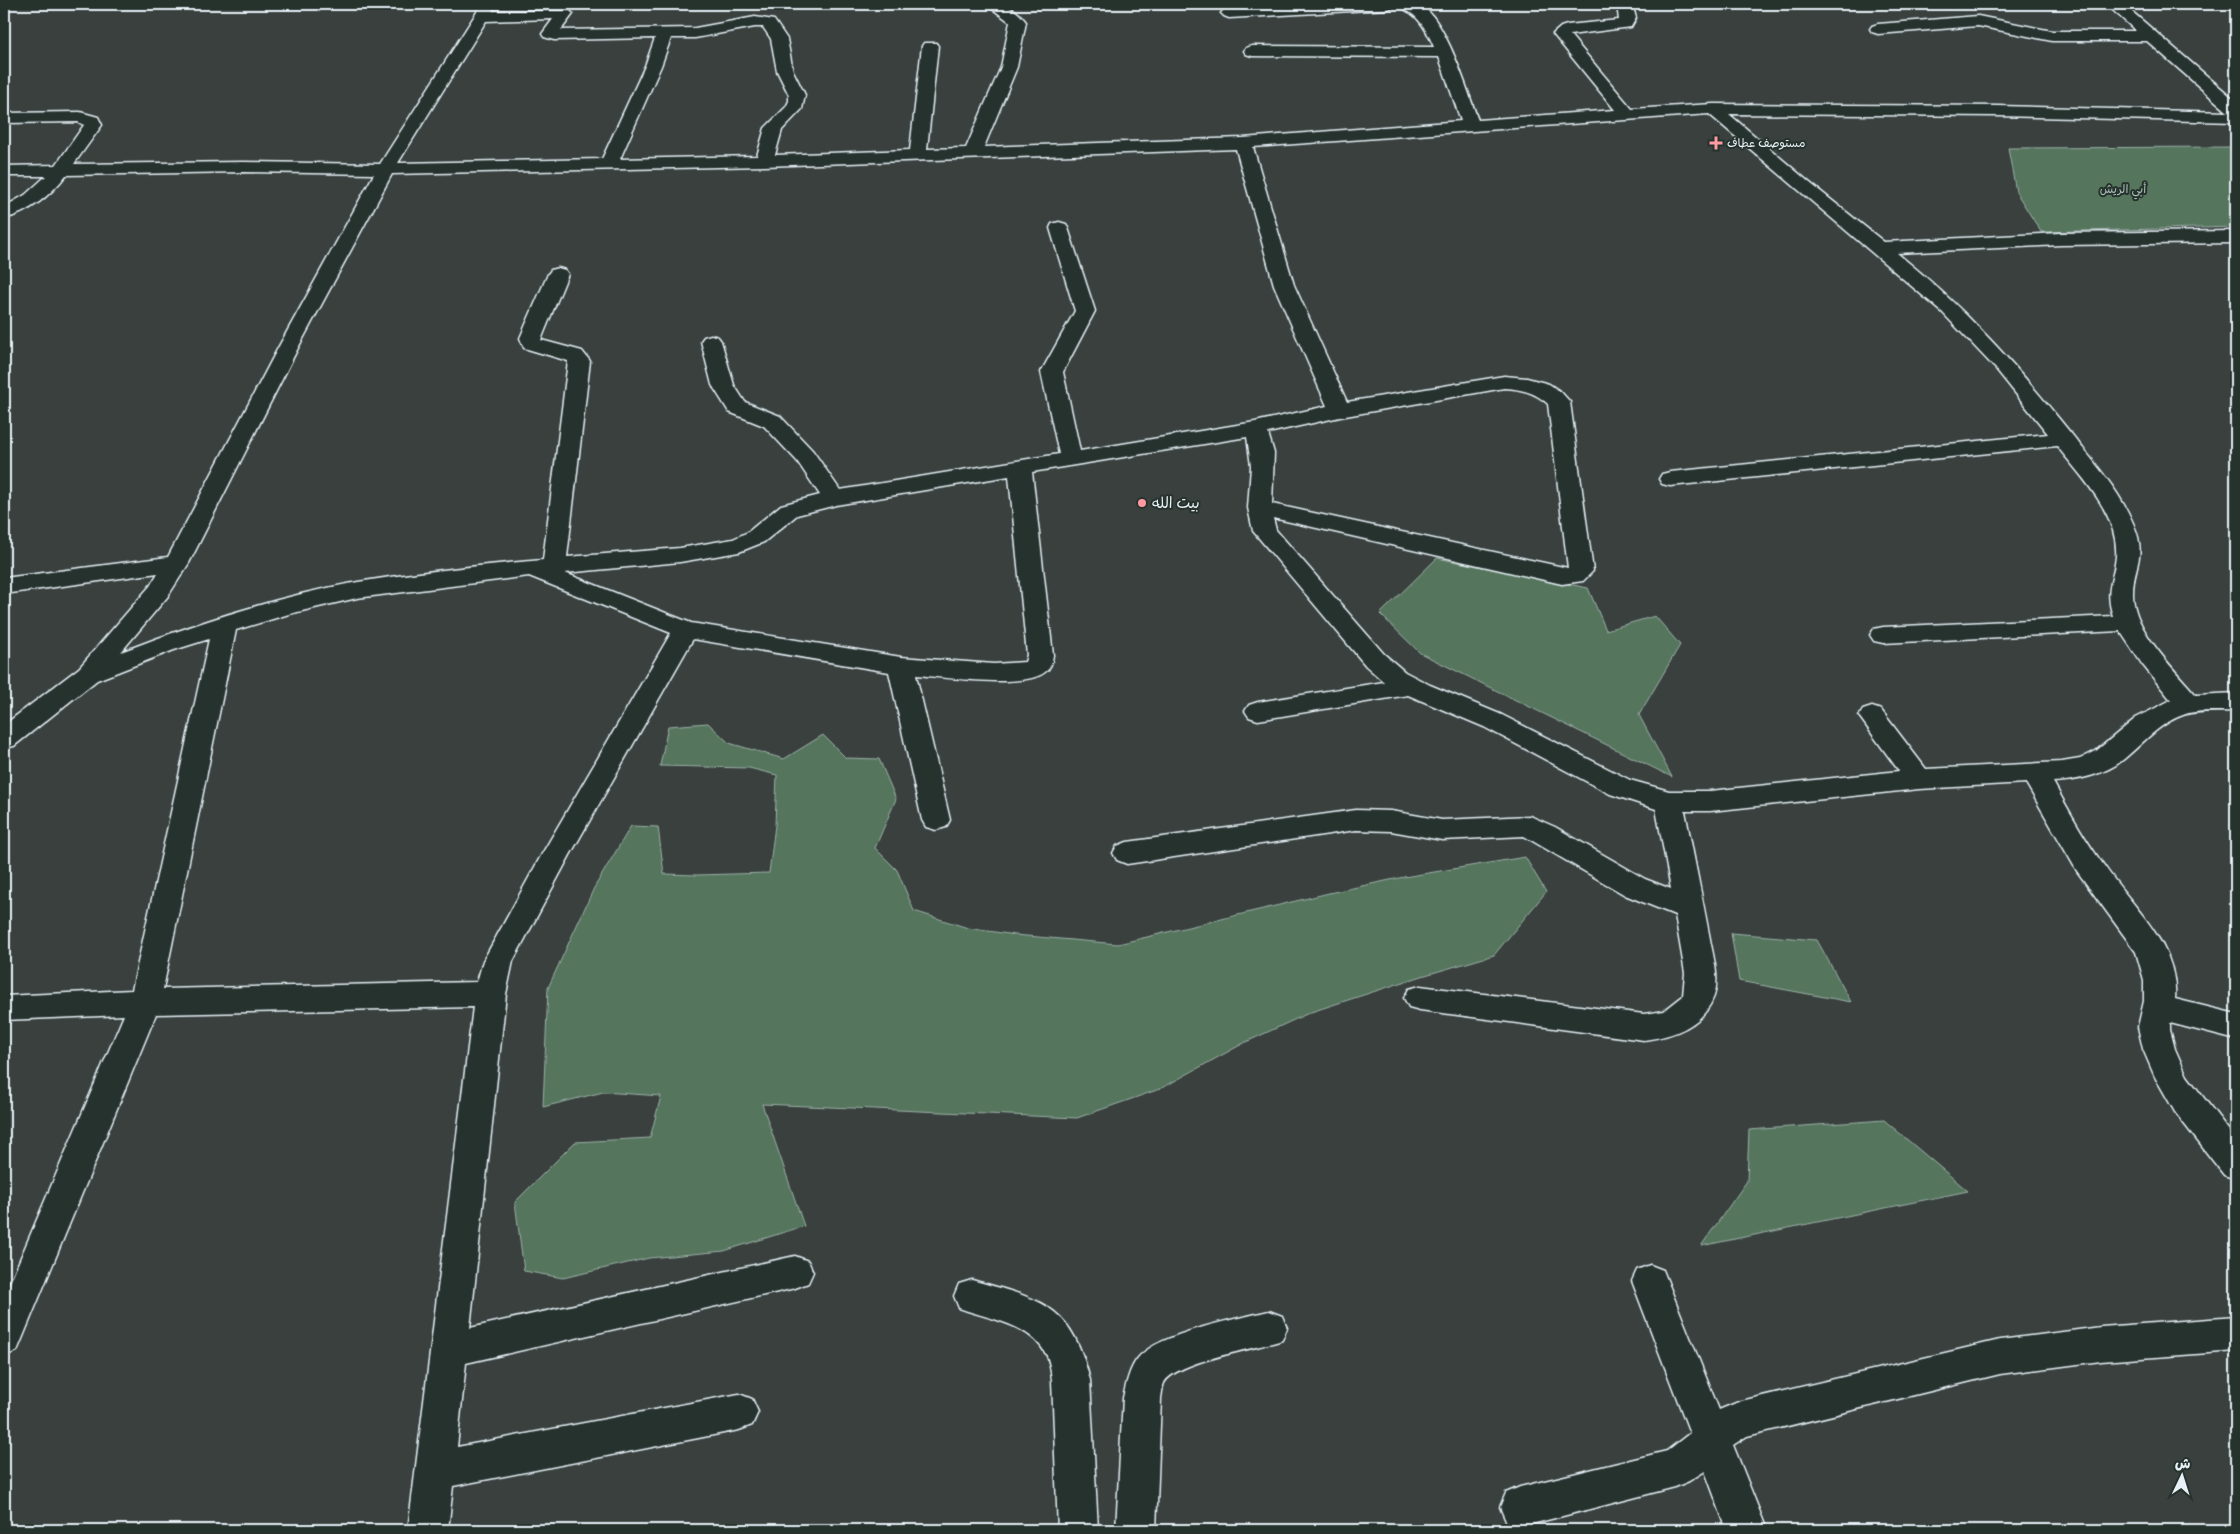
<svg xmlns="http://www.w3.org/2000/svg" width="2240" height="1534" viewBox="0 0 2240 1534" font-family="Sriracha,'Playpen Sans Arabic',sans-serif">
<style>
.green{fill:#54745d;stroke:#9eb2aa}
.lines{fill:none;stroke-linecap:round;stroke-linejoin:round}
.minor-casing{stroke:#e8f1f8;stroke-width:3}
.minor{fill:#26332d;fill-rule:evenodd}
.poi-dot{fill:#ff9aa2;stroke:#26332d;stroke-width:2}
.labels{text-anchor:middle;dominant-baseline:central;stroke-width:4;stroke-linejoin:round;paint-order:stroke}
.far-poi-label{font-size:12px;fill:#e8f1f8;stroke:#26332d;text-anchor:start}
.far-park-label{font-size:12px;fill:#adbfba;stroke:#26332d}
.poi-label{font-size:15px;fill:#e8f1f8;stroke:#26332d;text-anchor:start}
</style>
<rect width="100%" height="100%" fill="#39403e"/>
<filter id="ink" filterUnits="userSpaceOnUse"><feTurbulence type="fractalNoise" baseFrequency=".02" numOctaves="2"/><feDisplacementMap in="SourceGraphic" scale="10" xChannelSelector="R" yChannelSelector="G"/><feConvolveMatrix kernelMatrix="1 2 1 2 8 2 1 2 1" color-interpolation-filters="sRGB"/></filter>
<g filter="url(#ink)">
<g class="green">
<path d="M2236,147V227L2041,232L2016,192L2008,148Z"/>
<path d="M1437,558L1588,588L1606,630L1655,616L1680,645L1639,715L1672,777L1420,653L1380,614Z"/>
<path d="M708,723L729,743L784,759L823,735L846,758L879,759L896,799L875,848L897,870L914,911L968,928L1015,935L1118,944L1329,893L1404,877L1525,857L1546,892L1494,955L1422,976L1311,1012L1244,1043L1160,1089L1077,1118L762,1104L804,1226L724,1251L649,1258L563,1278L524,1271L515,1202L575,1142L650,1138L661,1096L603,1092L543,1107L548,988L594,888L631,826L658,827L664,874L697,875L769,873L775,825L777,775L749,768L660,766L668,726Z"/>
<path d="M1731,933L1817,940L1851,1002L1739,981Z"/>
<path d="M1884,1120L1968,1191L1701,1246L1747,1181L1749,1130Z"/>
</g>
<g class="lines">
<defs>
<g id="minor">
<path d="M482,4H496L492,11H570L573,14L561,30L695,28L755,17L774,20L787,39L793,71L805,95L802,109L782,130L775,155L910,150L922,46L924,43H936L938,46L927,149L966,148L1001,67L1010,22L986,4C1004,4 1014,6 1026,22L1017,67L984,147L1243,138L1461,121L1439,57L1252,56L1246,54L1244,51L1246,48L1252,46L1434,47C1429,35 1422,21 1411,13C1406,10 1402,9 1399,4C1404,4 1412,2 1418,4C1444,13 1469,95 1478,120L1615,110L1553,34L1561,27L1567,25L1619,20L1617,4H1632L1636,18L1631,27L1570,35L1632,109L1713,104L1997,106L2228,112L2147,41H2052L1978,26L1878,34L1872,32L1870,29L1872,26L1878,24L1978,16L2052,31H2136L2106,4H2123L2236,101V122L1997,116L1729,114L1810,183L1884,242L2060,233L2236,231V243L2060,245L1897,253C1966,309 2018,367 2073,436C2095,464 2119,490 2133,523C2148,557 2133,564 2133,593C2132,629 2174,669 2196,695L2236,693V711C2220,712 2199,709 2183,715C2155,725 2139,749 2116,765C2098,776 2074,781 2053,782C2069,811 2085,840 2105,867C2133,908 2179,945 2175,999L2236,1014V1040L2170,1023V1030L2175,1049L2187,1076L2236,1140V1179L2224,1175L2175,1112L2155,1077L2143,1049L2138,1027L2144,1001V980L2136,952L2077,871L2026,783L1919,789L1710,811H1685C1693,854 1702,896 1710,939C1713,956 1720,978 1714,996C1703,1026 1674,1036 1644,1040L1420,1010L1409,1007L1404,998L1409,989L1420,986L1644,1014L1664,1011L1683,996L1685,973L1675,915L1625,895L1524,836L1442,840L1391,831L1356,830L1127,864L1117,860L1113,853L1117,846L1127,842L1356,810L1391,811L1442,820L1530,816L1555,827L1645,879L1671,889L1656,809L1610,794L1484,727L1408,695L1258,720L1249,717L1245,711L1249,705L1258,702L1384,682L1366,666L1253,531L1248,508L1251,466L1247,437L1032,472L1053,655C1052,662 1051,668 1045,672C1026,689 943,677 916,675L950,820L946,827L936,830L926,827L922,820L889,672L693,639L570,855L513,961L506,994L470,1328L795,1256L808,1261L813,1272L808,1283L795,1288L466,1363L457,1447L739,1394L752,1399L758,1412L752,1425L739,1430L453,1486L448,1530H408L473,1007L156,1014L22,1339L17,1351L4,1356V1297L124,1015L4,1020V996L132,990L209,639L174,650L97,680L14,746L4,748V725L79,668L150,586L158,573L4,594V578L168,557L278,348L374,174L243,172L66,175C50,196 30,212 4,219V207L25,195L46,176H4V166L56,165L84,125L78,122L4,123V113L80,112L98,117L102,125L74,164L243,162L380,164ZM553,19L542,34L544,37L554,40L655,38L645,66L602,159L398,163L486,21ZM755,27H763L771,39L777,71L789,95V101L786,107L765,128L757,156L620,159L661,66L671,38H695ZM1709,114L1942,312L1996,369L2048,434L1670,472L1662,474L1659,479L1662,484L1670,486L2057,446C2081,477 2119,514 2116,556C2114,580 2104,590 2113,616L1883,627L1874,629L1870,635L1874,641L1883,643L2120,631L2142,664L2171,700L2136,718L2096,751L2080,759L2062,762L1926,769L1881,710L1872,707L1863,710L1859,716L1899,771L1710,791H1669L1630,780L1502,715L1430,685L1405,672L1384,654L1276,530L1273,518L1562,584L1583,581L1593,571L1570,402L1561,392L1549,384L1527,378L1504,376L1347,402L1294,285L1253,147ZM1236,149L1274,285L1327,406L1255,422L1080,451L1063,372L1095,311L1068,228L1066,224L1059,222L1052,224L1050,228L1075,311L1041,372L1059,454L840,490L813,451L780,416L745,402L734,385L721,341L718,337L711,335L704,337L701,341L712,385L729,412L764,426L797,461L820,495L781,505L748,532L733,539L680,548L567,557L590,361L582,351L541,340L568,274L565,270L558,268L551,270L548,274L520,338L524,348L568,361L543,560C481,565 419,572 358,582C280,596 195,623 121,652L168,596L189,563L298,348L392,174L764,166ZM1504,388C1521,389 1535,392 1548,404L1568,568L1272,504L1274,453L1268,433L1340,417ZM1009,476L1027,655L1025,662L994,664L901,657L691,623L565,573L680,562L739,552L764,542L797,515L836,505ZM529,576L671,633L542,854L483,961L477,982L163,989L236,630L289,614L357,598Z"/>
<path d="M1311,4H1396L1393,7L1388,9L1229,18L1224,16L1221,13L1224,10L1229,8Z"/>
<path d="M1650,1265L1663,1270L1719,1410L1741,1401L2000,1340L2101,1327L2236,1317V1351L2101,1361L2000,1374L1747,1436L1733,1445L1767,1530H1727L1705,1471L1689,1481L1675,1487L1520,1527L1506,1521L1500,1507L1506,1493L1520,1487L1667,1451L1690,1433L1632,1281L1637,1270Z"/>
<path d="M972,1280C1041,1300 1071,1303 1090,1380L1098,1530H1058L1052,1380C1051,1372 1050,1361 1046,1354C1029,1323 989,1319 959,1308L954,1296L959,1284Z"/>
<path d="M1269,1311L1282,1316L1287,1328L1282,1340C1257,1349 1176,1361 1164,1383C1162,1387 1162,1394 1161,1398L1156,1530H1116L1123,1398C1126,1385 1129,1369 1138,1358C1159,1333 1237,1319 1269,1311Z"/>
</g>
</defs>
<use href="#minor" class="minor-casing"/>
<use href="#minor" class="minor"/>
</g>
</g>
<g class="poi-dot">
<path d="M1713.5 135.5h5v5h5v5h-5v5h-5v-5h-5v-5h5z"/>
<circle cx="1142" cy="503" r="5"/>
</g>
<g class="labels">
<g class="far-poi-label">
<text x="1727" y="143">مستوصف عطاف</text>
</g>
<g class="far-park-label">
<text x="2123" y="189">أبي الريش</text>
</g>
<g class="poi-label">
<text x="1152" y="503">بيت الله</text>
</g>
</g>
<rect width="2240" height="1534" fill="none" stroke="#26332d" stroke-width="20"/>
<rect x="10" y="10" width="2220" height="1514" fill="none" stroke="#e8f1f8" stroke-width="2" filter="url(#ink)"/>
<g transform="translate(2182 1476) rotate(4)" stroke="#26332d" stroke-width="4" paint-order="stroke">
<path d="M0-4L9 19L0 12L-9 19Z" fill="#e8f1f8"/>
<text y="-8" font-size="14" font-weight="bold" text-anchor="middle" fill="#e8f1f8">ش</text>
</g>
</svg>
